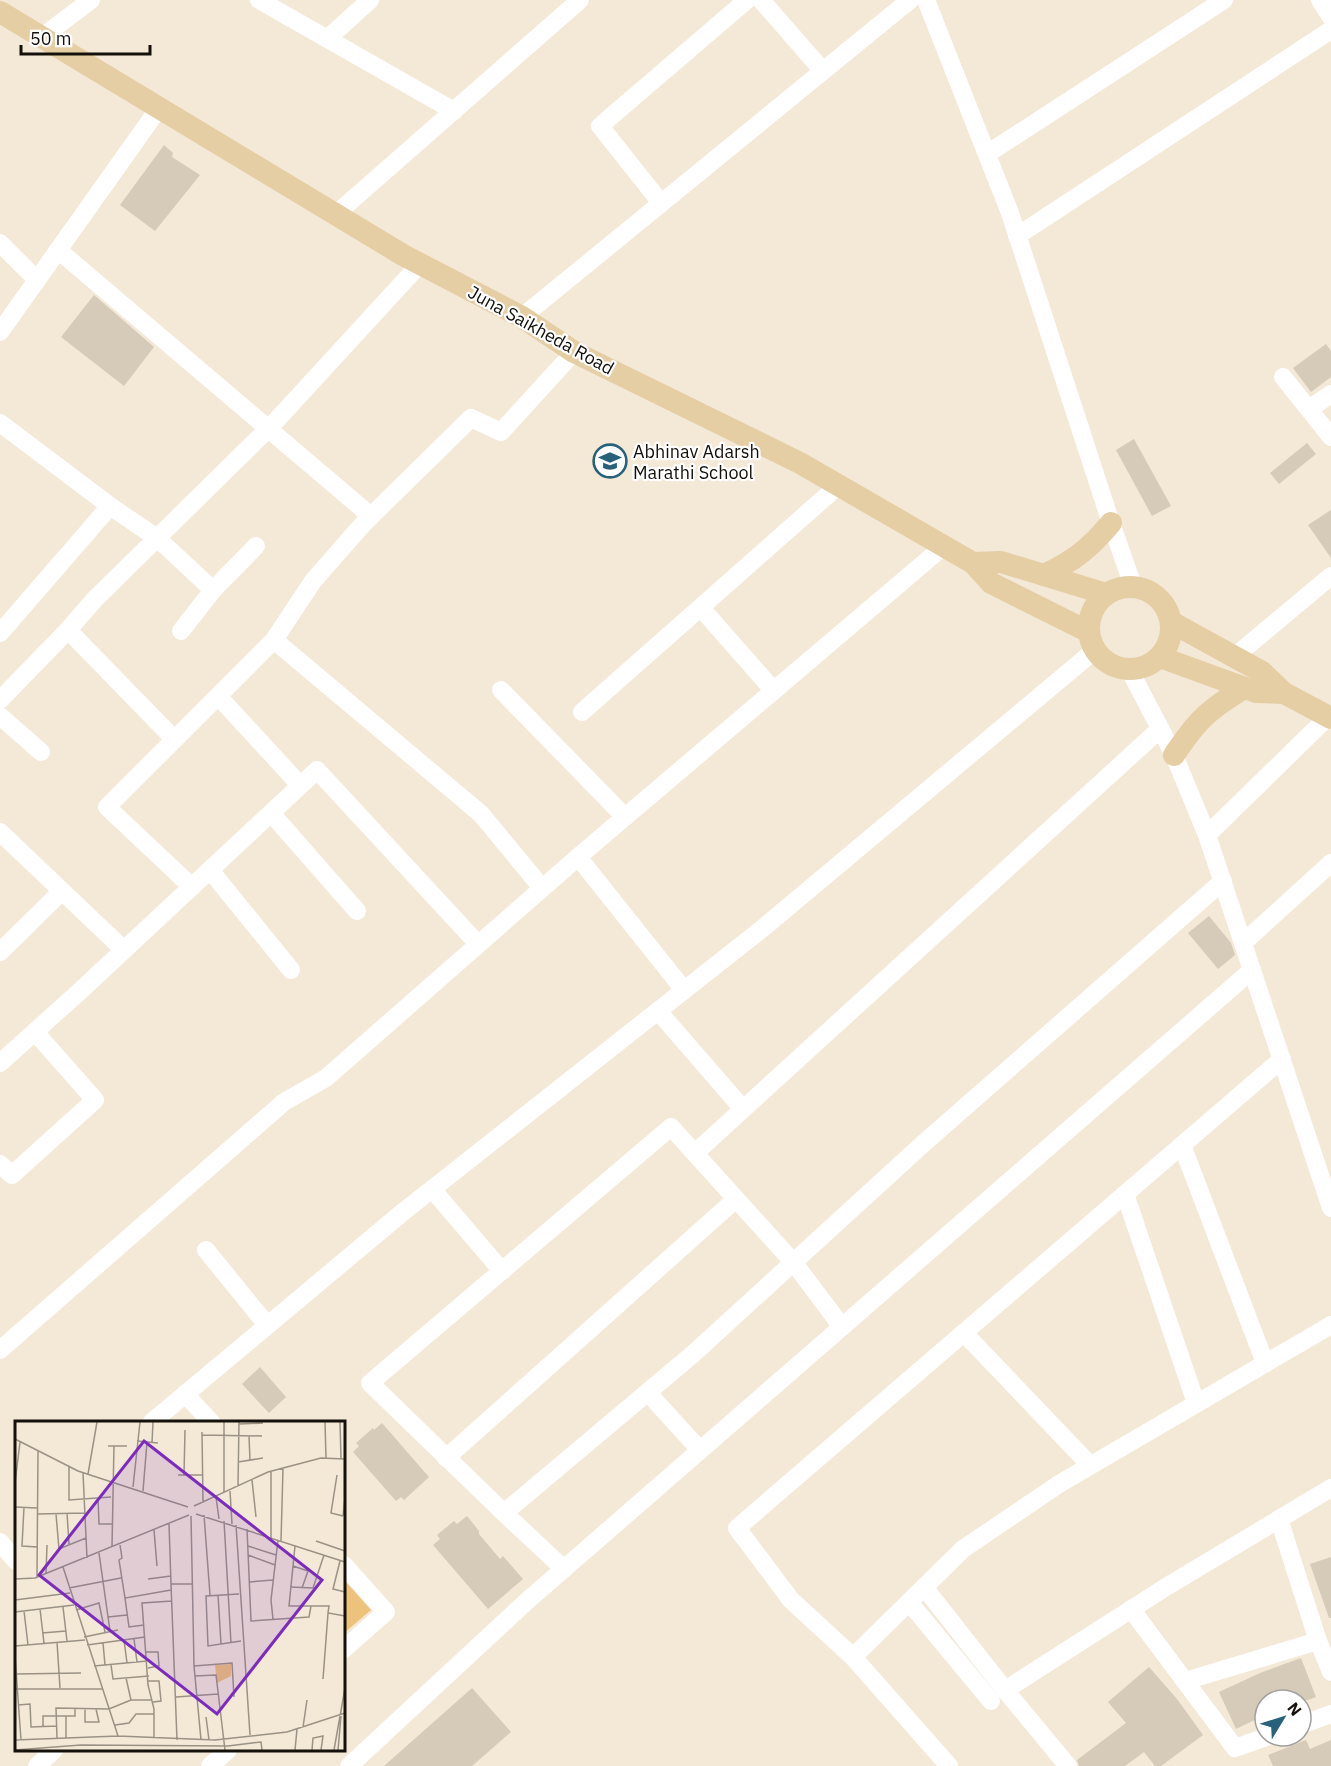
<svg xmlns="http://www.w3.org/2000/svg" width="1331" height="1766" viewBox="0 0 1331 1766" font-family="'IBM Plex Sans',sans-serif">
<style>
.green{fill:#edc27a}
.building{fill:#d6cab9}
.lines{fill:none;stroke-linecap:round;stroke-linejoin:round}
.minor{stroke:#fff;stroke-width:18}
.major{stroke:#e5cda4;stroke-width:22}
.labels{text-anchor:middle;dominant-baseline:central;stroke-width:4.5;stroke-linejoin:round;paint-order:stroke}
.street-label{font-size:18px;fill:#14110b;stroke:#fff}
.poi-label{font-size:18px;fill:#14110b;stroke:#fff;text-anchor:start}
.inset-road{fill:none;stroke:#9a9285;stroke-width:1.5}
.view{fill:#7b2cbf;fill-opacity:0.15;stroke:#7b2cbf;stroke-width:3}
.inset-edge{fill:none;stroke:#14110b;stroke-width:3}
</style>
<rect width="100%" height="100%" fill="#f4e8d7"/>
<path class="green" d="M344,1580L371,1610L344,1633Z"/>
<g class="building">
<path d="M164,145L173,153L172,157L200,175L155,231L120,205Z"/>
<path d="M94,295L154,347L124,386L61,337Z"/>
<path d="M1326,344L1331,351V377L1311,392L1293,368Z"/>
<path d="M1134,439L1171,506L1152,516L1116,450Z"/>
<path d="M1307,443L1316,454L1279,484L1270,473Z"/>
<path d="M1331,510V558L1308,525Z"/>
<path d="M1209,916L1231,943L1235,955L1218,969L1188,933Z"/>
<path d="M260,1367L286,1397L269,1413L242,1384Z"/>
<path d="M382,1423L429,1477L404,1500L401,1497L396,1501L353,1452L359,1446L356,1443L373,1428L374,1430Z"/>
<path d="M467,1516L479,1531V1534L500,1559L503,1556L523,1579L488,1609L433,1545L440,1539L437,1535L454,1521L457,1524Z"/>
<path d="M1331,1557V1618H1329L1310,1564Z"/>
<path d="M1301,1658L1316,1697L1308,1700H1265V1715L1236,1729L1219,1692L1260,1673Z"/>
<path d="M1149,1667L1177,1699L1203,1735L1161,1766H1155L1144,1752L1125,1766H1079L1077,1760L1126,1723L1108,1702Z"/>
<path d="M472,1688L511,1732L472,1766H384Z"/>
<path d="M1306,1740L1310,1749L1331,1740V1766H1273L1268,1755Z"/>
</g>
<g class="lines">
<g class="minor">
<path d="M259,0L454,111"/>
<path d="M761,0L823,71"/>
<path d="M926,0L1010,213L1111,523L1133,586"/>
<path d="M1320,0L1331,17"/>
<path d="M42,37L91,0"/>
<path d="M327,39L370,0"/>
<path d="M987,154L1224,0"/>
<path d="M661,203L600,126L747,0"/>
<path d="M336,214L580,0"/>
<path d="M1017,236L1331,30"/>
<path d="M0,243L37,280"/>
<path d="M58,250L371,516"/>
<path d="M522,317L910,0"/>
<path d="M0,332L159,108"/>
<path d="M1283,377L1331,437"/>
<path d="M1309,409L1331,394"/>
<path d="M0,423L110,506L0,633"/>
<path d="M110,506L157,538L213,590"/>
<path d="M701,608L774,691"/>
<path d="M68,630L174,739"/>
<path d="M181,631L213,590L256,546"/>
<path d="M274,640L313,581L363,524L471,418L501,432L574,352"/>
<path d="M1234,657L1331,576"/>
<path d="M1129,669L1174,755L1207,835L1331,1208"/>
<path d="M501,690L625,817"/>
<path d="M218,696L300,785"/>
<path d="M0,700L68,630L95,599L273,424L420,264"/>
<path d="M582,712L839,485"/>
<path d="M0,716L41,752"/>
<path d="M271,813L357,911"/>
<path d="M0,832L124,950"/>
<path d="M1207,835L1329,716"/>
<path d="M578,857L944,546"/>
<path d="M210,870L291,970"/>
<path d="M192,887L107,807L274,640L481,814L542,888"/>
<path d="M1243,943L1331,863"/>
<path d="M0,952L62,891"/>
<path d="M658,1011L743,1109"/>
<path d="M0,1063L79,992L317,770L478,944"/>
<path d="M1182,1145L1265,1363"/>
<path d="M695,1153L1160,729"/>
<path d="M0,1164L12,1175L95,1100L35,1032"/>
<path d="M432,1189L502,1271"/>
<path d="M1125,1194L1196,1403"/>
<path d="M206,1250L267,1325"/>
<path d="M964,1333L1090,1465"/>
<path d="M0,1350L284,1102L326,1078L578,857L684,990"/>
<path d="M648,1393L700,1450"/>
<path d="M185,1394L211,1422"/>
<path d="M152,1422L403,1212L763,928L1095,650"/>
<path d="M446,1458L736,1199"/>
<path d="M504,1513L693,1354L924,1143L1223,881"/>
<path d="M0,1542L16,1561"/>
<path d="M344,1565L386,1612L344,1649"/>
<path d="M564,1569L504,1513L370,1383L671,1127L794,1263L842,1327"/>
<path d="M924,1587L1005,1690"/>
<path d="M909,1602L991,1701"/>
<path d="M1131,1609L1235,1748L1269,1736"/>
<path d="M1318,1641L1331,1672"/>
<path d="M853,1657L963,1549L1059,1484L1331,1325"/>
<path d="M1185,1681L1318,1641L1279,1519"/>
<path d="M1301,1725L1331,1714"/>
<path d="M37,1766L54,1750"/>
<path d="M210,1766L228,1750"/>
<path d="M349,1766L527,1601L1252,970"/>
<path d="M949,1766L853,1657L791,1600L737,1528L1282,1059"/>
<path d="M1068,1766L1005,1690L1166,1587L1331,1488"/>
</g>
<g class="major">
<path d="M0,12L403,255L522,317L574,352L800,463L973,563L991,583L1089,632"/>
<path d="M973,563L1001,562L1106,594"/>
<path d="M1044,575C1074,561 1090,548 1111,523"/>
<circle cx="1130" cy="628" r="41"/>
<path d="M1171,622L1262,672L1284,693L1331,718"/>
<path d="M1160,657L1256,692L1284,693"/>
<path d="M1174,755C1183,742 1192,728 1204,717C1216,705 1230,697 1244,688"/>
</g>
</g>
<defs>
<symbol id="school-ring" viewBox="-11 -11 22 22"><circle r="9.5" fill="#fff" stroke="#27627a" stroke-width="1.5"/><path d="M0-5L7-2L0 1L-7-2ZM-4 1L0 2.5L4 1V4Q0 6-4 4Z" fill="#27627a"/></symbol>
</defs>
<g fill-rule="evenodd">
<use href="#school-ring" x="591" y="442" width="38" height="38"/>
</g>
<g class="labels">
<g class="street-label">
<text transform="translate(541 330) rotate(29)">Juna Saikheda Road</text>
</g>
<g class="poi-label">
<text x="633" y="451">Abhinav Adarsh<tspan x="633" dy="21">Marathi School</tspan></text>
</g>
</g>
<g transform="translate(15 1421)">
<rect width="330" height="330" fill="#f4e8d7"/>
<path d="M216,243V255L202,262L200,244Z" fill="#edc27a"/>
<path class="inset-road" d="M209,1V71M310,1L311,37M325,1L326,38M224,3L248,2M187,11L188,81M187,14L247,15M234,15L235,39M0,18L63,50L173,86M122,20L143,22M137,22L138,1M93,25H112M223,41L248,37M54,45V79L96,76M256,50V117M68,52L72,137M73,53L82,1M163,54H187M169,54L170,9M322,54L316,92L328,95M237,59L241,96M0,62L5,21M223,65L224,1M118,66L125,1M128,70L132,21M215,70L217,103M201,76L204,98M83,77L84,103H97M179,85L253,51L306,37L330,38M0,86L22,87M9,86L7,125L22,126M52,92L54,123M22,93L70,92M41,93L44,128L71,117M181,93L330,141M189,94L195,174M176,95L179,245L186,319M328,95L330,77M209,100L216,222M154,103L156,163M221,104L235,314M232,108L236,200L294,196L296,185M139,109L142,145M266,120L268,47M301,120L330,130M105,124L107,137L104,139L110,177M97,125L99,25M233,125L261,134M280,125L274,185H314L313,192L330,195M84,132L95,210M233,134L260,144M325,140L318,168L330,171M278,145L293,150L287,167M48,146L103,315M31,152L32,124M22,156L23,30M0,158L20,157L174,94M133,158L156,155M234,161L258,159M275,166L298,167L309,134M54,167L106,157M224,173L191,175L193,225L226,220M203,174L206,223M0,179L55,172M48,186L52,220M25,188L29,222M61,189L84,182L90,211M9,190L13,224M0,191L59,184M93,196L112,194M258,198L256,179L263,119M129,204L114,206L110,177L156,169M27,212L51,210M69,216L103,209M119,218L122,241M109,219L112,242M42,221L45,267M88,222L90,244M72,224L130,216M0,225L70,219M131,231H143L144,245L133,247M0,235L6,319M96,244L98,258L134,255M79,245L132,240M179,245L217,242L219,276M1,253L66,252M180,255L201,254L210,329M111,257L116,279H137M308,258L313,192M133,260H144L146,280L138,281M0,268H87M161,276L203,273M3,284L15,283L16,306L42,305M70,287V301H84L81,288M51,295V317M191,296L194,319M100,304L114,302L121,293H139M28,305V295H60V287M288,306L292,279M42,317L41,287L94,288L116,279M139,317V288L133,264L127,182L157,180M0,319L103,315L200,319L272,311L330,292M162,319L156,163H178M0,329L66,324L213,325L246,321L247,329M280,329L282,308M297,329L298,317L308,315L306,329M319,329L330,267M323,329L326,295"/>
<path class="view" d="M129,20L307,159L202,293L24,154Z"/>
<rect width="330" height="330" class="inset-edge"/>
</g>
<g transform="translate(1283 1718) rotate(52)"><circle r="28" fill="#ffffff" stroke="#a1a09d" stroke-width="1.5"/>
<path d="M0-4.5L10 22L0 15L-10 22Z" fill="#27627a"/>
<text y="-9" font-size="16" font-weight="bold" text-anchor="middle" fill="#14110b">N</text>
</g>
<path d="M21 45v9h129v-9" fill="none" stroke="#14110b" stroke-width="3"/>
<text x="30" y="45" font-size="18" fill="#14110b" stroke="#ffffff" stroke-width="4.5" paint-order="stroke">50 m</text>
</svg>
